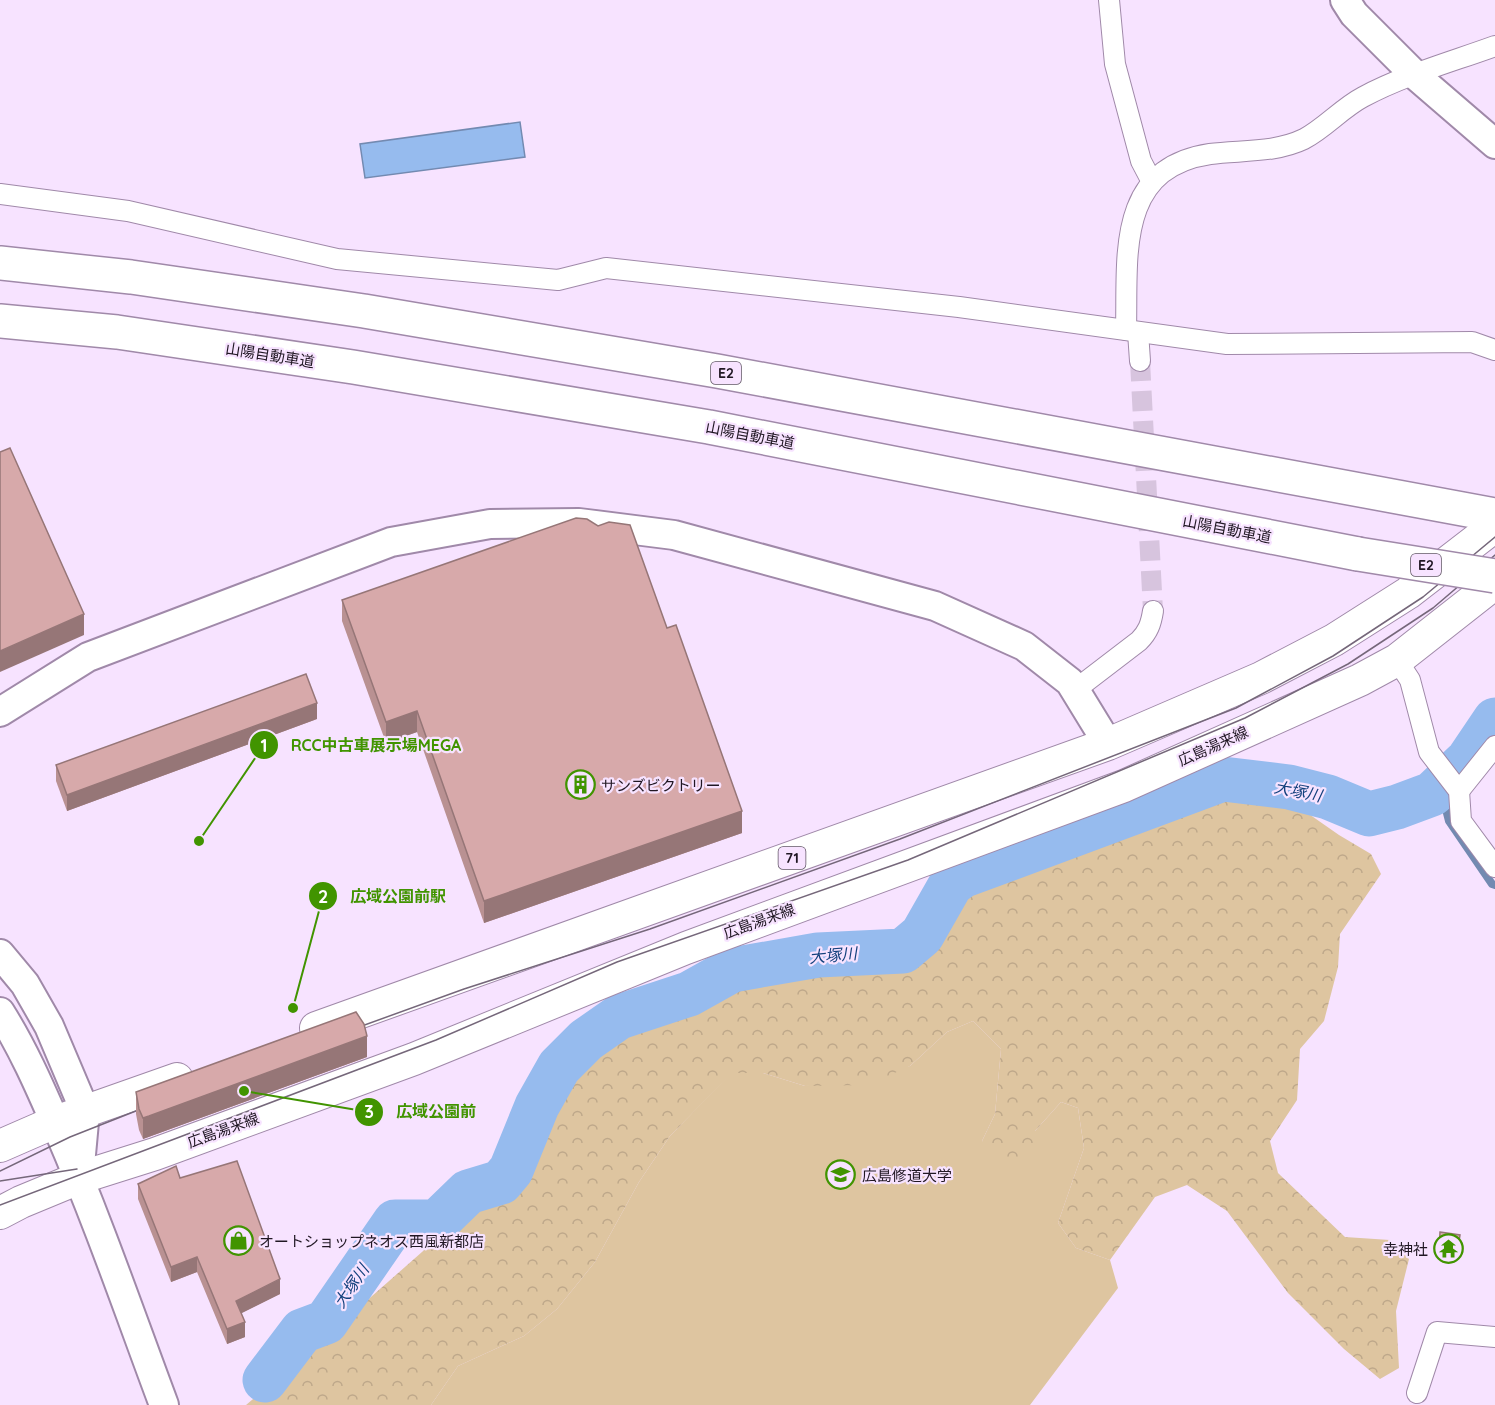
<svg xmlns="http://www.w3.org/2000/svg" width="1495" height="1405" viewBox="0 0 1495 1405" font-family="Quicksand,'Noto Sans JP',sans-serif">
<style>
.green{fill:#dec5a0}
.forest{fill:url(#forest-crowns)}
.water{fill:#96bbee;stroke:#738ab1;stroke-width:1.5}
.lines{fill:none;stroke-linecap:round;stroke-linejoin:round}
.stream{stroke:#738ab1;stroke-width:8}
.river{stroke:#96bbee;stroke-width:45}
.street-tunnel{stroke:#d7c4de;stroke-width:20;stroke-dasharray:20 10;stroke-linecap:butt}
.street-casing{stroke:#a089a9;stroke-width:22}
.secondary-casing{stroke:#a089a9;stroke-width:32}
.primary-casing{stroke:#a089a9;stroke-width:34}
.highway-casing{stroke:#a089a9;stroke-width:36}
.street{stroke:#fff;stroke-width:20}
.secondary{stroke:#fff;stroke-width:28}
.primary{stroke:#fff;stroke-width:32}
.highway{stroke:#fff;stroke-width:33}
.tram{stroke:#75677a;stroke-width:1.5}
.highway-bridge-casing{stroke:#a089a9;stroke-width:36;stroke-linecap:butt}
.highway-bridge{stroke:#fff;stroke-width:33}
.wall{fill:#b99192}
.shaded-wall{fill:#967677}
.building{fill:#d7a9aa;stroke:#967677;stroke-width:1.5}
.labels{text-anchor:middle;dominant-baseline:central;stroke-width:4.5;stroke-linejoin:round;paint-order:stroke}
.shield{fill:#f7e3ff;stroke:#605465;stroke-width:1.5}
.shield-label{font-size:14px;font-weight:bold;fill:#201723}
.street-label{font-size:15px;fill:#201723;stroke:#f7e3ff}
.poi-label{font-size:15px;fill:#201723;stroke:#f7e3ff;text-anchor:start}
.water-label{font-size:16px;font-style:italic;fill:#13417d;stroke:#f7e3ff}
.leader{fill:none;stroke:#419400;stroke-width:2}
.callout-dot{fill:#419400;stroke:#f7e3ff;stroke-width:2}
.mark-label{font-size:18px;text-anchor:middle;font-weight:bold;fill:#fff}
.callout-label{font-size:16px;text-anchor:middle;font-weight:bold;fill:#419400;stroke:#f7e3ff;stroke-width:4.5;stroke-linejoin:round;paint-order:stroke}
</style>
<defs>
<pattern id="forest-crowns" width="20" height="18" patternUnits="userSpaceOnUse" patternTransform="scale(1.5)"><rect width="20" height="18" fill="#dec5a0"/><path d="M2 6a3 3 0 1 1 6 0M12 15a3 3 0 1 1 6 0" fill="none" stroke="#bea88a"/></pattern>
</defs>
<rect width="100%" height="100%" fill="#f7e3ff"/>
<path class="green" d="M973,1021L1001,1049L995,1114L982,1141L1035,1161V1131L1061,1102L1078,1108L1084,1148L1058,1223L1076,1248L1110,1260L1118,1288L1030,1405H431L458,1366L524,1336L557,1309L595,1262L639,1182L670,1136L732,1072L763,1073L805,1086L910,1066L947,1032Z"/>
<path class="forest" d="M1248,794L1306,812L1339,835L1371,854L1381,874L1340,934L1338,967L1324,1021L1300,1049L1297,1100L1270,1141L1278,1173L1345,1237L1390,1240L1409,1259L1396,1311L1399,1368L1380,1379L1344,1349L1288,1293L1227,1211L1187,1185L1155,1197L1110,1260L1076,1248L1058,1223L1084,1148L1078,1108L1061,1102L1035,1131V1161L999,1164L982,1141L995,1114L1001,1049L973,1021L947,1032L910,1066L868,1085L805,1086L763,1073H732L670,1136L639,1182L595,1262L557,1309L524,1336L458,1366L431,1405H246L271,1384L307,1339L338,1326L456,1222L517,1175L540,1119L575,1062L631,1024L700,1002L766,972L919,956L966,885L1109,830Z"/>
<path class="water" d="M520,122L525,157L365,178L360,144Z"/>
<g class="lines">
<path class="stream" d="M1440,786L1449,821L1492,884L1495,885"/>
<path class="river" d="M265,1380L302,1331L326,1322L395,1222H437L468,1192L501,1182L511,1170L537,1106L559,1067L586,1040L619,1017L689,994L732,970L818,955L903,951L922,935L951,884L962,876L1223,779L1289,787L1328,797L1369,814L1397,807L1432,794L1468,760L1495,720"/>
<path class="street-tunnel" d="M1140,361L1153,611"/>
<defs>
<g id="street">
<path d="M1109,0L1115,64L1141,161L1152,182"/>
<path d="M0,194L128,211L337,259L558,280L606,268L959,307L1227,344L1472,342L1495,350"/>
<path d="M1126,330C1128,258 1115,168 1210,154C1241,150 1275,153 1304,139C1325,128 1342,108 1363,97C1404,75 1451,62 1495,46"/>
<path d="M1138,332L1140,361"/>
<path d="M1397,660L1410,680L1429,752L1459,791L1461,821L1495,867"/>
<path d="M1075,690L1139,641C1148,632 1151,624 1153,611"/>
<path d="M1459,791L1495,746"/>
<path d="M1417,1393L1437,1332L1495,1337"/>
</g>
<g id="secondary">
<path d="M1345,0L1354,14L1415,75L1495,144"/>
<path d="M0,712L88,657L391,542L490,524L579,523L674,535L935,606L1024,646L1070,682L1108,744"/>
<path d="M0,954L25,984L49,1026L85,1111L79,1176"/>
<path d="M0,1012C24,1050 41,1090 59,1131C98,1221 130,1314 164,1405"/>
</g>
<g id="primary">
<path d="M316,1028L1108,744L1261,678L1334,640L1408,593L1487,532L1495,524"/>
<path d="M0,1146L55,1122L177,1079"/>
<path d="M0,1213L21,1202L79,1178L155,1154L414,1059L686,948L1124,786L1360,680L1397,660L1495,583"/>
</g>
<g id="highway">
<path d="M0,263L131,277L364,311L717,371L1495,515"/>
<path d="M0,321L117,332L353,367L709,427L1358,554"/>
</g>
</defs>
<use href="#street" class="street-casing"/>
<use href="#secondary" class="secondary-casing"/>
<use href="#primary" class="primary-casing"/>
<use href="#highway" class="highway-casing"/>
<use href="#street" class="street"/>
<use href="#secondary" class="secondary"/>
<use href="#primary" class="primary"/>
<use href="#highway" class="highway"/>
<g class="tram">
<path d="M348,1031L464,989L650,929L900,839L1236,708L1333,656L1423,597L1495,537"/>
<path d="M0,1171L70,1137L151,1105"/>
<path d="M0,1181L77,1169"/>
<path d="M0,1205L436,1040L617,962L908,860L1245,718L1348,664L1433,608L1495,555"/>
</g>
<defs>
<path id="highway-bridge" d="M1358,554L1495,576"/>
</defs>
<use href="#highway-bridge" class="highway-bridge-casing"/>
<use href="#highway-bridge" class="highway-bridge"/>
</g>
<g class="wall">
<path d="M598,526L667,628L742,833L484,923L417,732L386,743L342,621V600Z"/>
<path d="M317,719L67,811L56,781V765Z"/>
<path d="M367,1057L143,1139L139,1130L136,1114V1092Z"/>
<path d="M180,1178L280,1294L241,1313L245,1337L227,1344L197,1272L171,1282L138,1199V1184Z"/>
<path d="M1460,1240L1457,1260L1439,1258V1253Z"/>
</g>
<g class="shaded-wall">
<path d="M84,614V635L0,672V651Z"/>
<path d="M317,703V719L67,811V795Z"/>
<path d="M417,711V732L386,743V722Z"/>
<path d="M742,811V833L484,923V901Z"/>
<path d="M367,1036V1057L143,1139V1118Z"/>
<path d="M197,1257V1272L171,1282V1267Z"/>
<path d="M280,1279V1294L236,1316V1301Z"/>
<path d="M245,1322V1337L227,1344V1329Z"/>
</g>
<g class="building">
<path d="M10,448L84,614L0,651V452Z"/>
<path d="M576,518L587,519L598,526L609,522L630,525L667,628L676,625L742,811L484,901L417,711L386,722L342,600Z"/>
<path d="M306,674L317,703L67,795L56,765Z"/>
<path d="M356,1012L364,1024L367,1036L149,1116L143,1118L139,1109L136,1092Z"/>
<path d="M237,1161L280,1279L236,1301L245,1322L227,1329L197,1257L171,1267L138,1184L176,1166L180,1178Z"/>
<path d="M1440,1232L1460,1235L1457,1254L1439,1253Z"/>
</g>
<defs>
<symbol id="building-ring" viewBox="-11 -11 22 22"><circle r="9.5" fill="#f7e3ff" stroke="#419400" stroke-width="1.5"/><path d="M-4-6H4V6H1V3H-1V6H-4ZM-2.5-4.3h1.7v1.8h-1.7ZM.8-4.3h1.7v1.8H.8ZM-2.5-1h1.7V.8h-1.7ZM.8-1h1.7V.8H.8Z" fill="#419400"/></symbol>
<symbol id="university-ring" viewBox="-11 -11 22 22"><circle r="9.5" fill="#f7e3ff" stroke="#419400" stroke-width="1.5"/><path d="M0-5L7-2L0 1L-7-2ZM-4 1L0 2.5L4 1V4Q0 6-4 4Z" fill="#419400"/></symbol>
<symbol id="shop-ring" viewBox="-11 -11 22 22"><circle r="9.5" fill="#f7e3ff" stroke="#419400" stroke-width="1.5"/><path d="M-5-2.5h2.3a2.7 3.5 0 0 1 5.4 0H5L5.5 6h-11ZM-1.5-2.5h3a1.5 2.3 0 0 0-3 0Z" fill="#419400"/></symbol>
<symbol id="temple-ring" viewBox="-11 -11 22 22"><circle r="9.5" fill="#f7e3ff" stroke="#419400" stroke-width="1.5"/><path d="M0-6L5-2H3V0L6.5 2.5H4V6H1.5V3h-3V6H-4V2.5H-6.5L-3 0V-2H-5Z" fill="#419400"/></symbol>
</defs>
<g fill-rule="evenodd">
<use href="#building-ring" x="564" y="768" width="33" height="33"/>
<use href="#university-ring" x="824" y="1158" width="33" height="33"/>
<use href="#shop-ring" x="222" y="1224" width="33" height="33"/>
<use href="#temple-ring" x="1432" y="1232" width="33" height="33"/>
</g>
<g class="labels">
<g class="shield">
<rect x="711" y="362" width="30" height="22" rx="4.5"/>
<rect x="1411" y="554" width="30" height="22" rx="4.5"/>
<rect x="778.5" y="847" width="27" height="22" rx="4.5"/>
</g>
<g class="shield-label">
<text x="726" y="373">E2</text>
<text x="1426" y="565">E2</text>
<text x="792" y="858">71</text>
</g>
<g class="street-label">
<text transform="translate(270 355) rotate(9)">山陽自動車道</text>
<text transform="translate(750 435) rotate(11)">山陽自動車道</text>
<text transform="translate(1227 529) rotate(11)">山陽自動車道</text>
<text transform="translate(1213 746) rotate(-24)">広島湯来線</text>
<text transform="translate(759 921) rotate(-20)">広島湯来線</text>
<text transform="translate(223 1130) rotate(-20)">広島湯来線</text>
</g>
<g class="poi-label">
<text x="601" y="785">サンズビクトリー</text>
<text x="862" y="1175">広島修道大学</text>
<text x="259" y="1241">オートショップネオス西風新都店</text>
<text x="1428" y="1249" text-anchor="end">幸神社</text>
</g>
<g class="water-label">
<text transform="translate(1298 791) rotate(11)">大塚川</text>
<text transform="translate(833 955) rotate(-5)">大塚川</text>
<text transform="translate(351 1286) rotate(-56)">大塚川</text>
</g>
</g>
<path class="leader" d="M199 841L264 745M293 1008L323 896M244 1091L369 1112"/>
<g class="callout-dot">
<circle cx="199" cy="841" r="6"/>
<circle cx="293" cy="1008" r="6"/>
<circle cx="244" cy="1091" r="6"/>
<circle cx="264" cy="745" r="15"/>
<circle cx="323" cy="896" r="15"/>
<circle cx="369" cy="1112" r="15"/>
</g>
<g class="mark-label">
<text x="264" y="752">1</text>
<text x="323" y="903">2</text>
<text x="369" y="1118">3</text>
</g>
<g class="callout-label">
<text x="376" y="751">RCC中古車展示場MEGA</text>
<text x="398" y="902">広域公園前駅</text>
<text x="436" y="1117">広域公園前</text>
</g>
</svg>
